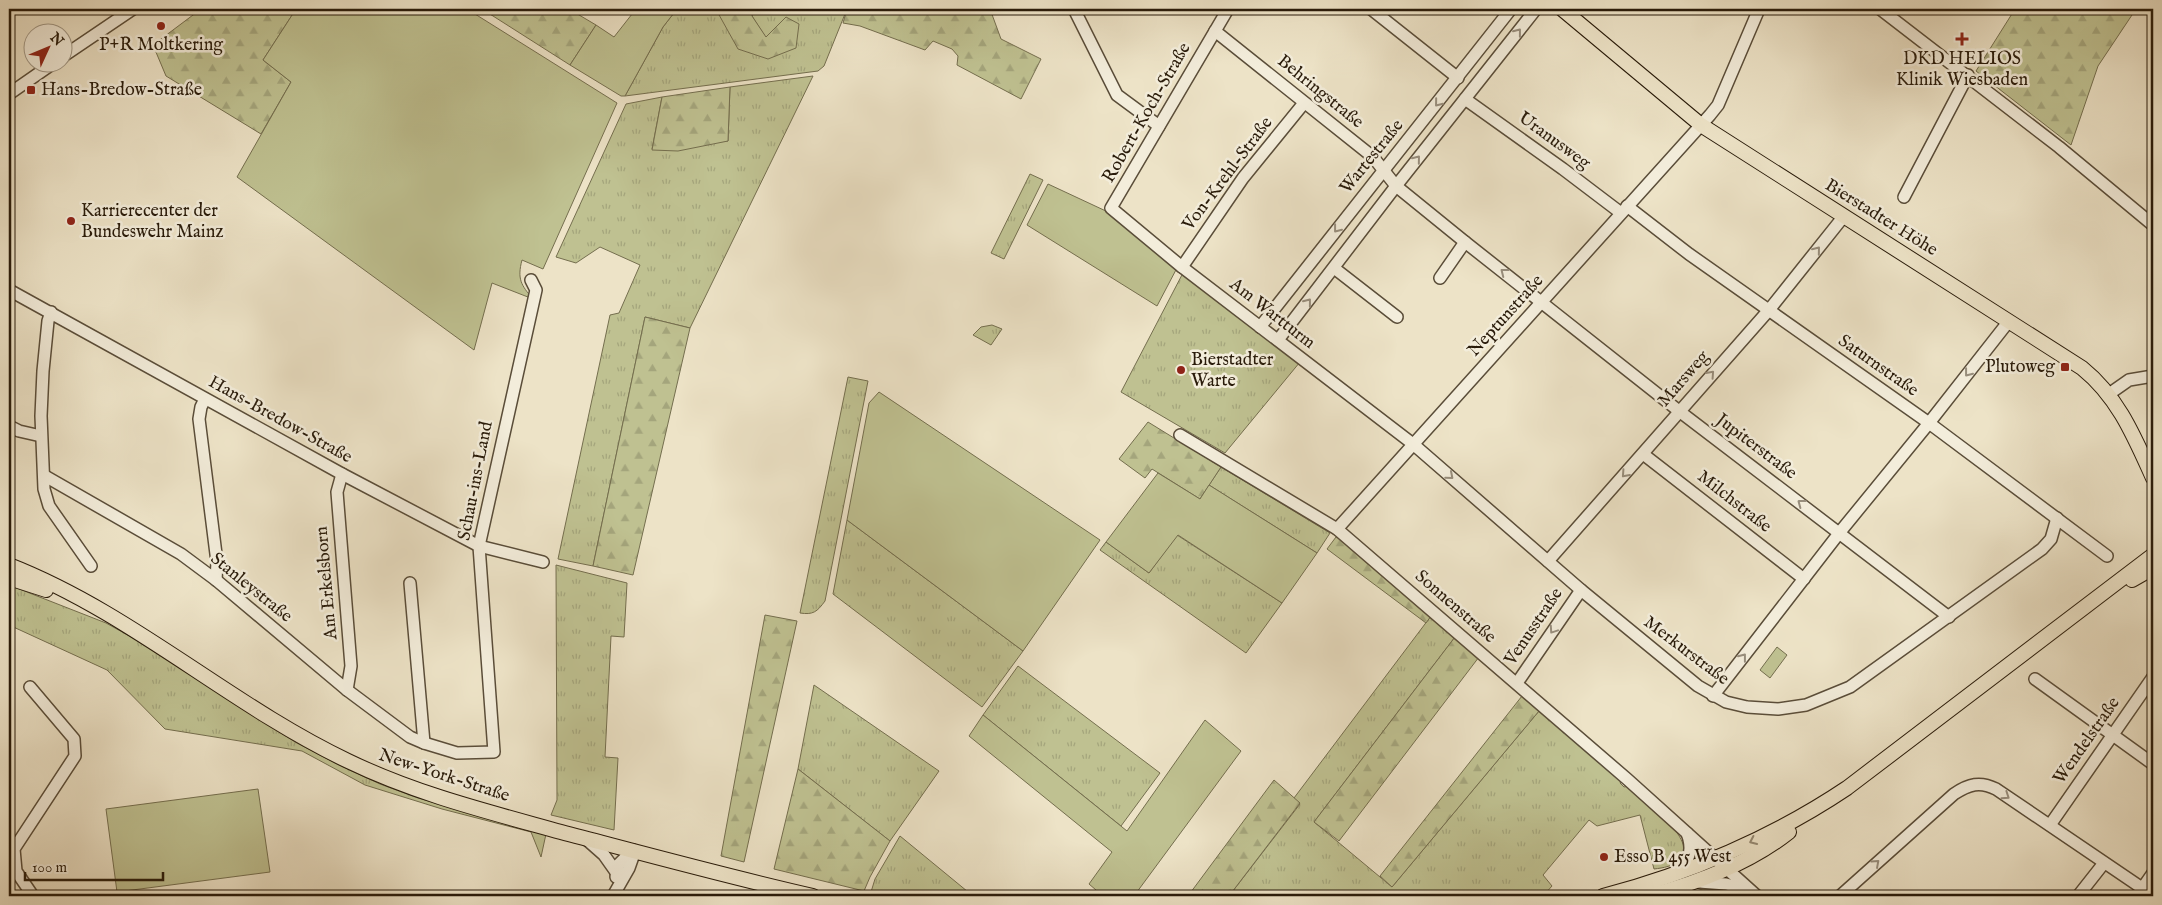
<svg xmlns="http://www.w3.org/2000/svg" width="2162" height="905" viewBox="0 0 2162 905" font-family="'IM FELL English',serif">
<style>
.grass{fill:url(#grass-tufts);stroke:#746e4e}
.forest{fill:url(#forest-firs);stroke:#746e4e}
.garden{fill:#bfc191;stroke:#746e4e}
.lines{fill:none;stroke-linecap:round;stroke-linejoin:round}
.minor-casing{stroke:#5a4d39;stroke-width:14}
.major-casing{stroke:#291b0a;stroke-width:16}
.minor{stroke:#f3eddb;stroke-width:11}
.major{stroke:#ede3c7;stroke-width:14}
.oneway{stroke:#988e7d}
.oneway2{stroke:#958972}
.poi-dot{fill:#8f2418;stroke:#f3eddb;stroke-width:2}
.labels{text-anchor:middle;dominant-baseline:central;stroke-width:5;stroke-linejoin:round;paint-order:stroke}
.poi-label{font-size:18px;fill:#291b0a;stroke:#f3eddb;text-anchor:start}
.street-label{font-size:18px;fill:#291b0a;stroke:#f3eddb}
</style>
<defs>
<pattern id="grass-tufts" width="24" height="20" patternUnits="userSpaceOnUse" patternTransform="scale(1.25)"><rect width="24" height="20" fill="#bfc191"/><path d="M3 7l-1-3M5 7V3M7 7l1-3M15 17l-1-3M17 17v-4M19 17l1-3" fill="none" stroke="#a4a57c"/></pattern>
<pattern id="forest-firs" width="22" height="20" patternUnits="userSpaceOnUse" patternTransform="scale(1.25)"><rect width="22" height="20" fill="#bfc191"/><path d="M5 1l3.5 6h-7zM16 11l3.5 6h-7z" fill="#a4a57c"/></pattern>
</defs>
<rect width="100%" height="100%" fill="#ede3c7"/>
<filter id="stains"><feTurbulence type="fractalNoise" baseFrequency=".004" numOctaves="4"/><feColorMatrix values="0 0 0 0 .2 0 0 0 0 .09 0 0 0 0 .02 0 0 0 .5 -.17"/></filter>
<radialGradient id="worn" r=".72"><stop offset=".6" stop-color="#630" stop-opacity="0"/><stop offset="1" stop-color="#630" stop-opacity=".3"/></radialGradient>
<g class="grass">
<path d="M677,9H714L766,38L752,16L753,9H847L824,66L818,71L625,96L663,27Z"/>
<path d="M813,76L690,328L645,317L593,566L558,559L610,315L619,313L640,265L600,247L576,263L556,257L626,104L662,97L652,149L728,141L730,87Z"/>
<path d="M1030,174L1043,180L1004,259L991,253Z"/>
<path d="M1184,271L1300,362L1225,453L1121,392Z"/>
<path d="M992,325L1002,329L991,345L973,335L981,327Z"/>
<path d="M848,377L868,381L825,601C817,612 813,615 800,613Z"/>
<path d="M1221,467L1330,533L1317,553L1209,485Z"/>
<path d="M847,520L1023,651L982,707L833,594Z"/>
<path d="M1177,535L1282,603L1246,653L1100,550L1106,542L1149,573Z"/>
<path d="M556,565L627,583L624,637L611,636L605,757L618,758L614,830L551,815L557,800Z"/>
<path d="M9,585L106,623L142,643L295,742L339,765L380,784L418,798L546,834L541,857L531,832L442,809L365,785L302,751L165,729L107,670L9,625Z"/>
<path d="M1431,616L1455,637L1314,822L1392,887L1539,711L1621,781L1620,783L1624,787L1629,786C1642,798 1700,841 1680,860C1674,866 1663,868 1654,869L1640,815L1597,826L1589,820L1543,875L1552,886L1543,896H1229L1300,804L1294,798Z"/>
<path d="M1018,666L1160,773L1121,826L983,715Z"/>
<path d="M814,685L939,771L890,841L798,769Z"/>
<path d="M900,836L973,896H891L871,892L875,879Z"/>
<path d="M1703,889H1724L1743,896H1673Z"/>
</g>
<g class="forest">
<path d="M201,9H296L263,60L291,82L261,134L166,76L153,45Z"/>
<path d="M482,9H569L596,25L570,65Z"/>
<path d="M714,9H753L752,16L766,37L786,17L799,24L796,48L768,59L738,49L718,13Z"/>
<path d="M847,9H990L1001,39L1041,59L1021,99L957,65L958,56L952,49L933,41L925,50L860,26L843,23Z"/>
<path d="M2015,9H2136L2098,66L2071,145L1976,71Z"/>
<path d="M730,87L728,141L678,151L652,150L662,97Z"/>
<path d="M645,317L690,328L633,575L593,566Z"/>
<path d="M1148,422L1221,467L1200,499L1152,469L1145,478L1119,459Z"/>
<path d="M1336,537L1342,538L1431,616L1426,623L1327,549Z"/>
<path d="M765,615L797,621L744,862L721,856Z"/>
<path d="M1455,637L1479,657L1339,841L1314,822Z"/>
<path d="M1522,696L1539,711L1392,887L1380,876Z"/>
<path d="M798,769L890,841L870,877L864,891L774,869Z"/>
<path d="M1274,780L1300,803L1229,896H1188Z"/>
</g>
<g class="garden">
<path d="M296,9H467L617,103L543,269L522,260C517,279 521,285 533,299L492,283L474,350L237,177L291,82L263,60Z"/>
<path d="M636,9H677L663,27L625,96H621L570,65L596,25L614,37Z"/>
<path d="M1048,184L1108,212L1178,266L1157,306L1027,225Z"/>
<path d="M879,392L1100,540L1023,651L847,520L869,403Z"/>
<path d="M1158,473L1200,499L1209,485L1317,553L1282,603L1178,535L1149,573L1106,542Z"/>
<path d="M1777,647L1787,655L1770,678L1760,670Z"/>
<path d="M983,715L1127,831L1205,720L1241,751L1134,896H1103L1089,884L1112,852L969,736Z"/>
<path d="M258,789L270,872L117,892L106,809Z"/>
</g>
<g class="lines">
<defs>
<g id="minor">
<path d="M1074,9L1117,95L1159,126"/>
<path d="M1228,9L1111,208L1182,267L1413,444L1581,590L1698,686L1726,702L1747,707L1778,709L1806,705L1850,687L2042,549L2051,539L2057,518"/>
<path d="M1371,9L1458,78"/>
<path d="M1880,9L2059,147L2153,225"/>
<path d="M1215,31L1373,157L1396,186L1465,242L1679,411L1949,617"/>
<path d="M62,57L133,9"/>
<path d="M9,94L55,62"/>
<path d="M1465,99L1563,169L1621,213"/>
<path d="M1904,197L1968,75"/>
<path d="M1627,206L1689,254L1929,423L2107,556"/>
<path d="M1182,267L1243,178L1304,103"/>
<path d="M1334,268L1397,317"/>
<path d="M1440,278L1465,242"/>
<path d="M9,290L342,474L479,546L543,562"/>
<path d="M51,312L48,321L43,371L41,416L44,489L49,506L91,566"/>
<path d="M1260,327L1511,9"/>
<path d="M1278,340L1396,186L1536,9"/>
<path d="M2109,394L2129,380L2153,376"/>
<path d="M205,399L201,407L199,419L217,562L216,580"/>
<path d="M9,426L19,431L41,436"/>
<path d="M1180,435L1337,529L1627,779L1757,896"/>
<path d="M1643,454L1804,579"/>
<path d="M342,474L337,492L351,666L347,690"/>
<path d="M45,476L181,554L216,580L347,690L410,737L424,743L457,753L494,752L479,546L536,290L531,280"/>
<path d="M1337,529L1710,115L1718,105L1759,9"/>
<path d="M1548,561L1769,310L1844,216"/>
<path d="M410,583L424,743"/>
<path d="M2035,679L2153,764"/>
<path d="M1517,683L1581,590"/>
<path d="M30,687L74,739L75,756L14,849L16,871L33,896"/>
<path d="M1713,696L1840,532L1929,423L2009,321"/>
<path d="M2050,825L2153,677"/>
<path d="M587,840L604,855L616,872"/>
<path d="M1680,871C1690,858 1693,849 1687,833"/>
<path d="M616,877L618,865L633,850"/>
<path d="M1699,882L1726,884L1747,889"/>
<path d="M613,896L629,868L635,851"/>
<path d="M1840,896L1954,794C1969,784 1980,781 1996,789L2142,888"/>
<path d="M2078,896L2104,863"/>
<path d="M2137,896L2153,873"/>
</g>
<g id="major">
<path d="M1562,9L1701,125L2082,368C2118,397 2134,436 2153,478"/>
<path d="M9,565C132,613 230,705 348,761C416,794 489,812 561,832C645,854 729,877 813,896"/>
<path d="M9,578L46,590"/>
<path d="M2132,580L2153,568"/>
<path d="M1603,896C1688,874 1774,837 1847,788L2153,555"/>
<path d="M1649,896C1697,883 1750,863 1789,832"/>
</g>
</defs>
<use href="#minor" class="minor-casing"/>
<use href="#major" class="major-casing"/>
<use href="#minor" class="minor"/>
<use href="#major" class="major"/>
</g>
<defs><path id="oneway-chevron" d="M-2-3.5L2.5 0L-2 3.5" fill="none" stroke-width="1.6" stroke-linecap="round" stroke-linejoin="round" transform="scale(1.25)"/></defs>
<g class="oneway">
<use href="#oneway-chevron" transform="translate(1518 32) rotate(-52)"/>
<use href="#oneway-chevron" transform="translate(1438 103) rotate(129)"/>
<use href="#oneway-chevron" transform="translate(1417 159) rotate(-51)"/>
<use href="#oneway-chevron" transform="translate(1337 229) rotate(128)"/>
<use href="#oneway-chevron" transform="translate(1817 250) rotate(-51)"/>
<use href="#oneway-chevron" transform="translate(1504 272) rotate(-142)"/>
<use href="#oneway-chevron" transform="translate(1308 302) rotate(-52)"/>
<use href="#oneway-chevron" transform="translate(1968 373) rotate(128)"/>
<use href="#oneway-chevron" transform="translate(1711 374) rotate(-48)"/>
<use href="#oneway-chevron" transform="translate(1625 474) rotate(132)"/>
<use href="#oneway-chevron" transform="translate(1450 476) rotate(41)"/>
<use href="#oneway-chevron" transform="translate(1801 503) rotate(-143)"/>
<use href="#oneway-chevron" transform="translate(1553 630) rotate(124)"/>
<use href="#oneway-chevron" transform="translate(1743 657) rotate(-52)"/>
<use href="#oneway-chevron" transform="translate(2006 796) rotate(34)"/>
<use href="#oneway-chevron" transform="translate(1876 863) rotate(-42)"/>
</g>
<use class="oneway2" href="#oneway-chevron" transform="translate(1753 841) rotate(155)"/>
<g class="poi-dot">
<circle cx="161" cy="26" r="5"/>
<path d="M1959.5 31.5h5v5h5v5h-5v5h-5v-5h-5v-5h5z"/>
<rect x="26" y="85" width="10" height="10" rx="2.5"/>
<circle cx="71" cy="221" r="5"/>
<rect x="2060" y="362" width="10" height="10" rx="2.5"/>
<circle cx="1181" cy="370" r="5"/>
<circle cx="1604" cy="857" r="5"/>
</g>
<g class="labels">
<g class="poi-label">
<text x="161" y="45" text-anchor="middle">P+R Moltkering</text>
<text x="1962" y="59" text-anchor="middle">DKD HELIOS<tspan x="1962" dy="21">Klinik Wiesbaden</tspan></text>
<text x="41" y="90">Hans-Bredow-Straße</text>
<text x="81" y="211">Karrierecenter der<tspan x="81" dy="21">Bundeswehr Mainz</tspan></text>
<text x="1191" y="360">Bierstadter<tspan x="1191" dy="21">Warte</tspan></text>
<text x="2055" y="367" text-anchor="end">Plutoweg</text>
<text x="1614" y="857">Esso B 455 West</text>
</g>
<g class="street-label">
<text transform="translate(1320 92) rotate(39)">Behringstraße</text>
<text transform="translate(1147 113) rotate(-60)">Robert-Koch-Straße</text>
<text transform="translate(1554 141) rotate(36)">Uranusweg</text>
<text transform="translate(1372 157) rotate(-51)">Wartestraße</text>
<text transform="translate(1228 174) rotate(-53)">Von-Krehl-Straße</text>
<text transform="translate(1881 218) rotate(32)">Bierstadter Höhe</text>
<text transform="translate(1272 314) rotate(38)">Am Wartturm</text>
<text transform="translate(1506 316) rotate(-48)">Neptunstraße</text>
<text transform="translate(1878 366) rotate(35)">Saturnstraße</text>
<text transform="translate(1684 379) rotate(-49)">Marsweg</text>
<text transform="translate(280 420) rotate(29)">Hans-Bredow-Straße</text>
<text transform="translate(1756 447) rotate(37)">Jupiterstraße</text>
<text transform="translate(476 481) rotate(-79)">Schau-ins-Land</text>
<text transform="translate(1734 502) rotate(38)">Milchstraße</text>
<text transform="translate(327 583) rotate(-95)">Am Erkelsborn</text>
<text transform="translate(251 588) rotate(39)">Stanleystraße</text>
<text transform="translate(1455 607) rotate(41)">Sonnenstraße</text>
<text transform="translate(1534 627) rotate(-56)">Venusstraße</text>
<text transform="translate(1686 651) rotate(37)">Merkurstraße</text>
<text transform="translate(2087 741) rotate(-55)">Wendelstraße</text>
<text transform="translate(444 776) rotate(18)">New-York-Straße</text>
</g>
</g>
<rect width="2162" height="905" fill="none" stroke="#ede3c7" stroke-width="30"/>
<rect x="10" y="10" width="2142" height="885" fill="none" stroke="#291b0a" stroke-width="2.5"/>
<rect x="15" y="15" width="2132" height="875" fill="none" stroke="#291b0a"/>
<g transform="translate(48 48) rotate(46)"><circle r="24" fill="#f3eddb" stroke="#a29987"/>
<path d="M0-4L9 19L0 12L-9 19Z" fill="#8f2418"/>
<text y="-8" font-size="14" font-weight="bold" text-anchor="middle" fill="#291b0a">N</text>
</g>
<path d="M25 872v8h138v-8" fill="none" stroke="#291b0a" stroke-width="2.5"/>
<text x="32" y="872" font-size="15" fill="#291b0a" stroke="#f3eddb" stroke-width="4" paint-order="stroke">100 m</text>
<rect width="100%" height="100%" filter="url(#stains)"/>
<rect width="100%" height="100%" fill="url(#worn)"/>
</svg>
